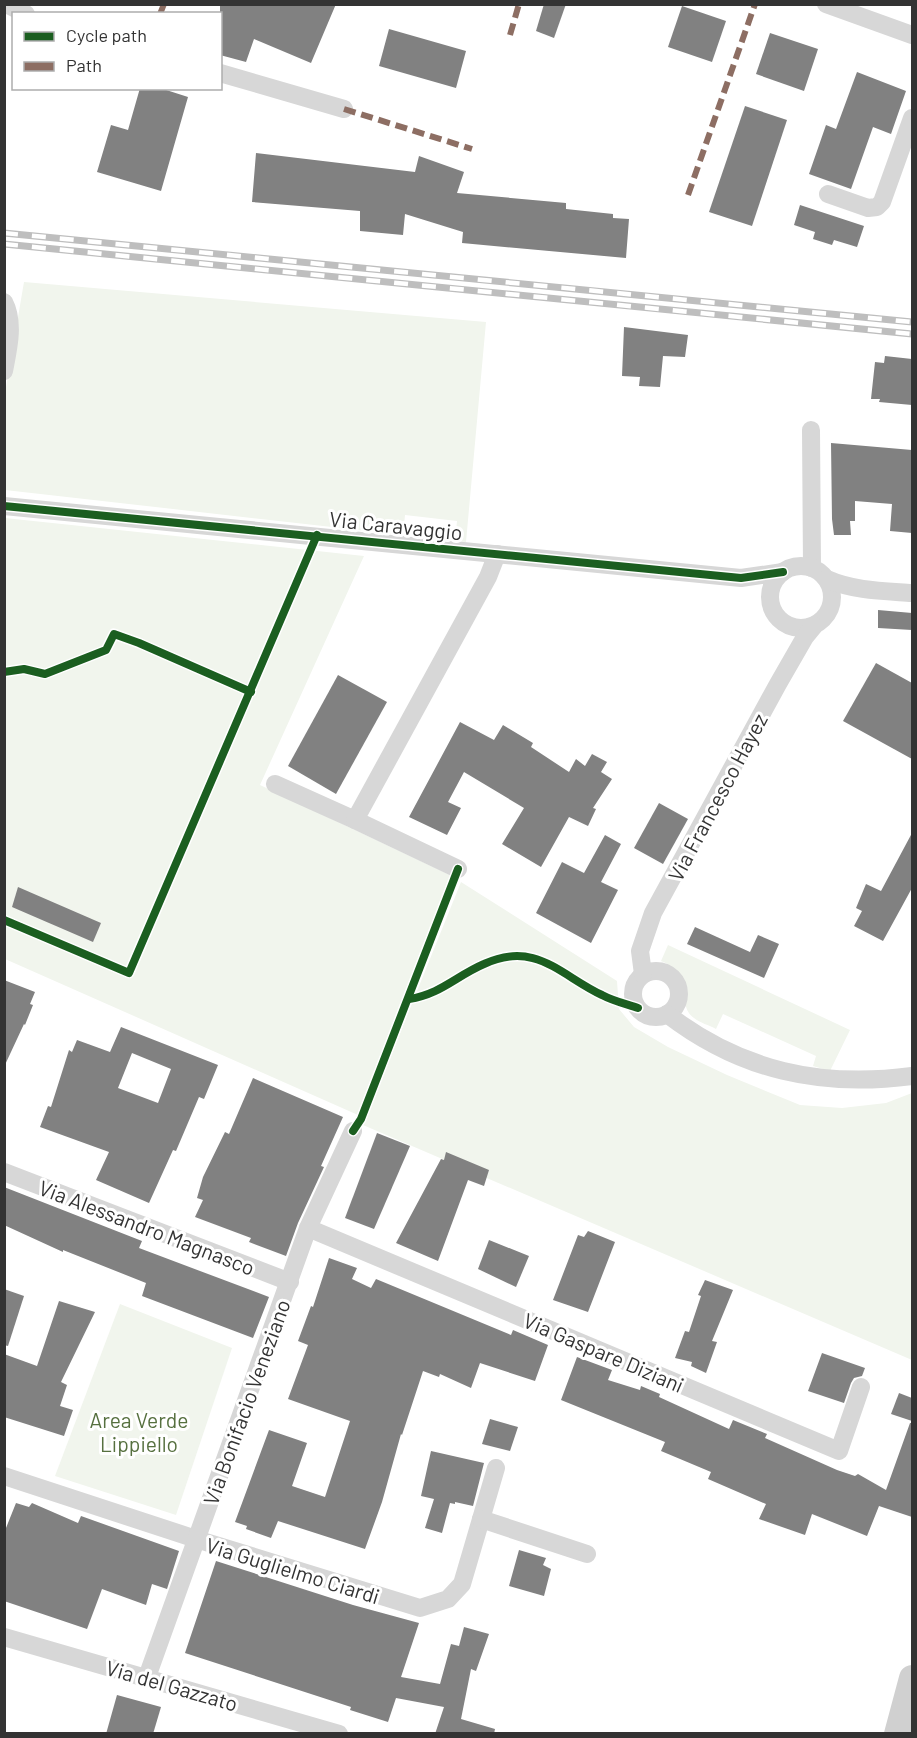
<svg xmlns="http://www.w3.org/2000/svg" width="917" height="1738" viewBox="0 0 917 1738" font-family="Barlow,sans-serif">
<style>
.green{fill:#f1f5ed}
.building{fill:#818181;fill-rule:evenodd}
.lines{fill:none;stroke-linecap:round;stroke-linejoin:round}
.street{stroke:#d7d7d7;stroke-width:18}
.secondary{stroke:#d0d0d0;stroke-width:26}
.rail-casing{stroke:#bebebe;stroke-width:7}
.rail{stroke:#fff;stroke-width:4.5;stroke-dasharray:14;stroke-linecap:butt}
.quiet{stroke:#8d6e63;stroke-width:6;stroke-dasharray:12 6;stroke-linecap:butt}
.cycleway-casing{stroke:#fff;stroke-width:11}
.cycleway{stroke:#1b5e20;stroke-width:8}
.labels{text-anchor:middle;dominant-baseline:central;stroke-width:6;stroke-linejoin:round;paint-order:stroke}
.street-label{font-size:21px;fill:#333;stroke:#fff}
.park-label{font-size:21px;fill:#56703f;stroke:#fff}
</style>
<rect width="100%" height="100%" fill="#fff"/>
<g class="green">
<path d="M24,282L486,322L466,542L455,541L457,521L405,515L403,535L5,490V393Z"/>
<path d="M5,518L364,556L260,785L452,876L358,1115L5,959Z"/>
<path d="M461,882L617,981L619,1009L634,1027L668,1047L727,1075L800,1105L842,1108L886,1103L912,1093V1360L363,1125Z"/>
<path d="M668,945L850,1030L830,1071L813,1066L816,1056L723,1014L716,1029C709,1025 700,1023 694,1018C674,1003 699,976 661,961Z"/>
<path d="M120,1304L232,1348L176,1515L55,1476Z"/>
</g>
<g class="building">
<path d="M220,4H336L311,63L254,39L246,62L220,55Z"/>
<path d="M544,4H566L554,38L536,31Z"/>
<path d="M682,6L726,21L712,62L668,47Z"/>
<path d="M389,29L466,51L456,88L379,66Z"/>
<path d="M770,33L818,49L804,91L756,74Z"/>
<path d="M857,72L906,91L891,134L873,127L851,189L809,174L826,125L836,129Z"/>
<path d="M140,88H160L188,97L161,191L97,172L111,125L128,130Z"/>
<path d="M745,106L787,120L752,226L709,212Z"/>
<path d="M256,153L415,172L419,156L464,172L457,193L566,203V209L613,214V218L629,219L626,258L462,243L463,232L405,214L403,235L360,231V211L252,202Z"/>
<path d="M800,205L864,226L857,247L834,240L832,245L813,239L815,232L794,225Z"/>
<path d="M624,327L688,335L685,357L663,356L660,387L639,386L640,377L622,376Z"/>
<path d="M885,356L912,359V405L879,402L880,399H871L875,362L884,363Z"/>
<path d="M831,443L912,450V533L890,531L892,504L855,501V521H850L851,535H834L832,519Z"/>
<path d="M878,610L912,613V630L878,628Z"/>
<path d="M876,663L912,683V759L843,721Z"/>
<path d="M338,675L387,702L336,794L288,766Z"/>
<path d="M460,722L494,740L503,725L533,743L531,747L569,772L576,759L585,766L592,754L607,762L601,772L612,779L593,808L596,809L588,826L569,817L541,867L502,844L524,808L464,772L448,802L461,808L447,835L409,817Z"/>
<path d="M659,803L688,819L663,864L634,848Z"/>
<path d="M912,833V888L883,941L854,926L862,911L856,908L866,884L881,891Z"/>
<path d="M605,835L621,844L601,882L618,890L591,943L536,913L562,862L584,873Z"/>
<path d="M18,887L101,923L93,942L12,907Z"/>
<path d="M695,927L750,952L758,935L779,944L764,978L687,944Z"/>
<path d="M4,980L35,992L30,1004L33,1005L25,1025L24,1024L4,1067Z"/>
<path d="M121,1027L218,1065L204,1099L199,1097L176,1151L173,1150L149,1203L96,1180L109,1152L40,1127L48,1106L51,1107L69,1050L72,1052L77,1040L110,1052ZM132,1053L171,1069L158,1103L118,1088Z"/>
<path d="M253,1078L343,1117L321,1166L324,1167L298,1223L286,1256L249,1242L251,1238L195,1217L203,1200L197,1198L203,1177L225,1132L229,1134Z"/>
<path d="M377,1133L410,1146L374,1229L345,1218Z"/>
<path d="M446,1152L489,1170L484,1186L468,1180L438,1261L396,1243L441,1159L444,1160Z"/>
<path d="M4,1187L142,1241L139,1248L269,1297L253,1338L142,1296L146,1283L63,1250V1252L4,1225Z"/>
<path d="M588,1231L615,1242L588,1312L553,1300L578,1235L584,1237Z"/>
<path d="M489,1240L529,1256L516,1287L478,1269Z"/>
<path d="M329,1258L357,1268L352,1279L371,1288L376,1279L511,1335L513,1330L548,1345L535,1381L480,1363L471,1388L440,1374L439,1377L423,1371L402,1435L401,1434L382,1502L365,1549L278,1521L271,1538L246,1529L247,1526L235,1522L269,1430L307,1443L292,1486L325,1497L350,1421L288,1399L308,1345L298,1341L311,1306L313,1307Z"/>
<path d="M705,1280L733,1290L712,1341L717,1342L706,1373L691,1366L692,1362L675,1358L685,1331L689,1332L701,1296L698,1295Z"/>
<path d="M4,1289L24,1296L8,1346L4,1345Z"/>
<path d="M59,1301L95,1312L61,1382L67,1385L60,1406L73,1410L64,1436L4,1417V1354L37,1366Z"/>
<path d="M822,1353L865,1368L862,1376L854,1378L851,1383L844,1403L808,1391Z"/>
<path d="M577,1357L612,1370L608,1380L640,1390L641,1386L660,1394L659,1397L729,1429L733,1420L767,1434L765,1438L837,1470L855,1476L858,1474L886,1490L910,1423H912V1517L879,1506L867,1536L812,1514L805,1535L759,1519L766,1504L708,1479L711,1472L661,1451L665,1442L561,1400Z"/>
<path d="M899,1393L912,1398V1421L891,1414Z"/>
<path d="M490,1419L518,1427L510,1451L482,1444Z"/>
<path d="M431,1451L484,1463L473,1506L455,1502V1504L450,1503L442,1533L425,1528L434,1499L421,1496Z"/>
<path d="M16,1503L29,1507L32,1503L78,1523L81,1516L179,1551L167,1589L152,1584L146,1605L102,1589L87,1629L4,1601V1533Z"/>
<path d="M519,1550L546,1558L543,1565L551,1569L544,1596L509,1586Z"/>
<path d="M216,1561L353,1605L419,1623L401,1677L440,1684L451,1644L459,1646L464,1627L489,1634L476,1671L471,1669L461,1719L495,1729L494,1734H435L444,1707L396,1698L388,1722L350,1710L351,1707L185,1653Z"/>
<path d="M117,1695L161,1707L153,1734H106Z"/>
</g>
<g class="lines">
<g class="street">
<path d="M6,4L26,14"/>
<path d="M826,4L912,35"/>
<path d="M220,73L344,109"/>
<path d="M828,194L868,208L877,207L882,202L912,118"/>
<path d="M4,302C15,323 8,350 4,371"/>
<path d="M811,430L812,568"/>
<path d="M4,506L741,578L783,572"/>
<circle cx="801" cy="597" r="31"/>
<path d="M827,579C854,591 884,591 912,593"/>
<path d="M275,784L355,820"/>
<path d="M458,869L355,820L488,577L497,554"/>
<circle cx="656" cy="994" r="23"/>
<path d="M643,974L640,951L653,913L778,684L805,637L814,626"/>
<path d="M667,1014C741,1071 821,1088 912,1076"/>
<path d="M4,1172L290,1282"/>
<path d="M308,1228L839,1451L861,1387"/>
<path d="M4,1476L196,1539L420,1608L448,1599L462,1584L496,1468"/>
<path d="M481,1519L587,1554"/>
<path d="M4,1637L339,1734"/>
<path d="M147,1677L308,1228L353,1131"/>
</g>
<path class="secondary" d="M897,1734L912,1678"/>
<defs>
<g id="rail">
<path d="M4,233L912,322"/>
<path d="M4,244L912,334"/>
</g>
</defs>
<use href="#rail" class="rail-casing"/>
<use href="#rail" class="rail"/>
<g class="quiet">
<path d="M160,14L164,4"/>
<path d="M510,35L519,4"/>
<path d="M344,109L472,149"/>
<path d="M688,195L755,4"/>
</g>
<defs>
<g id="cycleway">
<path d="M4,506L741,578L783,572"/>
<path d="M4,672L24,669L45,674L106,650L114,634L139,643L251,692"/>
<path d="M4,920L129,973L317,535"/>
<path d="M409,999C441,994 456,976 484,964C536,940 561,976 602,995C613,1001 626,1004 638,1008"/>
<path d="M353,1131L361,1119L458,869"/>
</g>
</defs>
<use href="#cycleway" class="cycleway-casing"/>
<use href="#cycleway" class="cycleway"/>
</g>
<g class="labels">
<g class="street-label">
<text transform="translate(396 525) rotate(6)">Via Caravaggio</text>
<text transform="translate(717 797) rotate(-62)">Via Francesco Hayez</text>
<text transform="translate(147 1227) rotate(21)">Via Alessandro Magnasco</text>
<text transform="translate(604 1352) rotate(23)">Via Gaspare Diziani</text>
<text transform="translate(246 1402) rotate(-70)">Via Bonifacio Veneziano</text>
<text transform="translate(293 1570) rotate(17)">Via Guglielmo Ciardi</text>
<text transform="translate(172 1685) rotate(16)">Via del Gazzato</text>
</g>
<g class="park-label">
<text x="139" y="1419">Area Verde<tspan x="139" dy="24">Lippiello</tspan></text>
</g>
</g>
<rect width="917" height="1738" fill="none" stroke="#333333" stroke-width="12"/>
<rect x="12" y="12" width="210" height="78" fill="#ffffff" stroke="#adadad" stroke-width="1.5"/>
<rect x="24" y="32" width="30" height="9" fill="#1b5e20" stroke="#adadad" stroke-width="1.5"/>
<text x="66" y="42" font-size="18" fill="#333333">Cycle path</text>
<rect x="24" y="62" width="30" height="9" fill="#8d6e63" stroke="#adadad" stroke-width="1.5"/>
<text x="66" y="72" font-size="18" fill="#333333">Path</text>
</svg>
